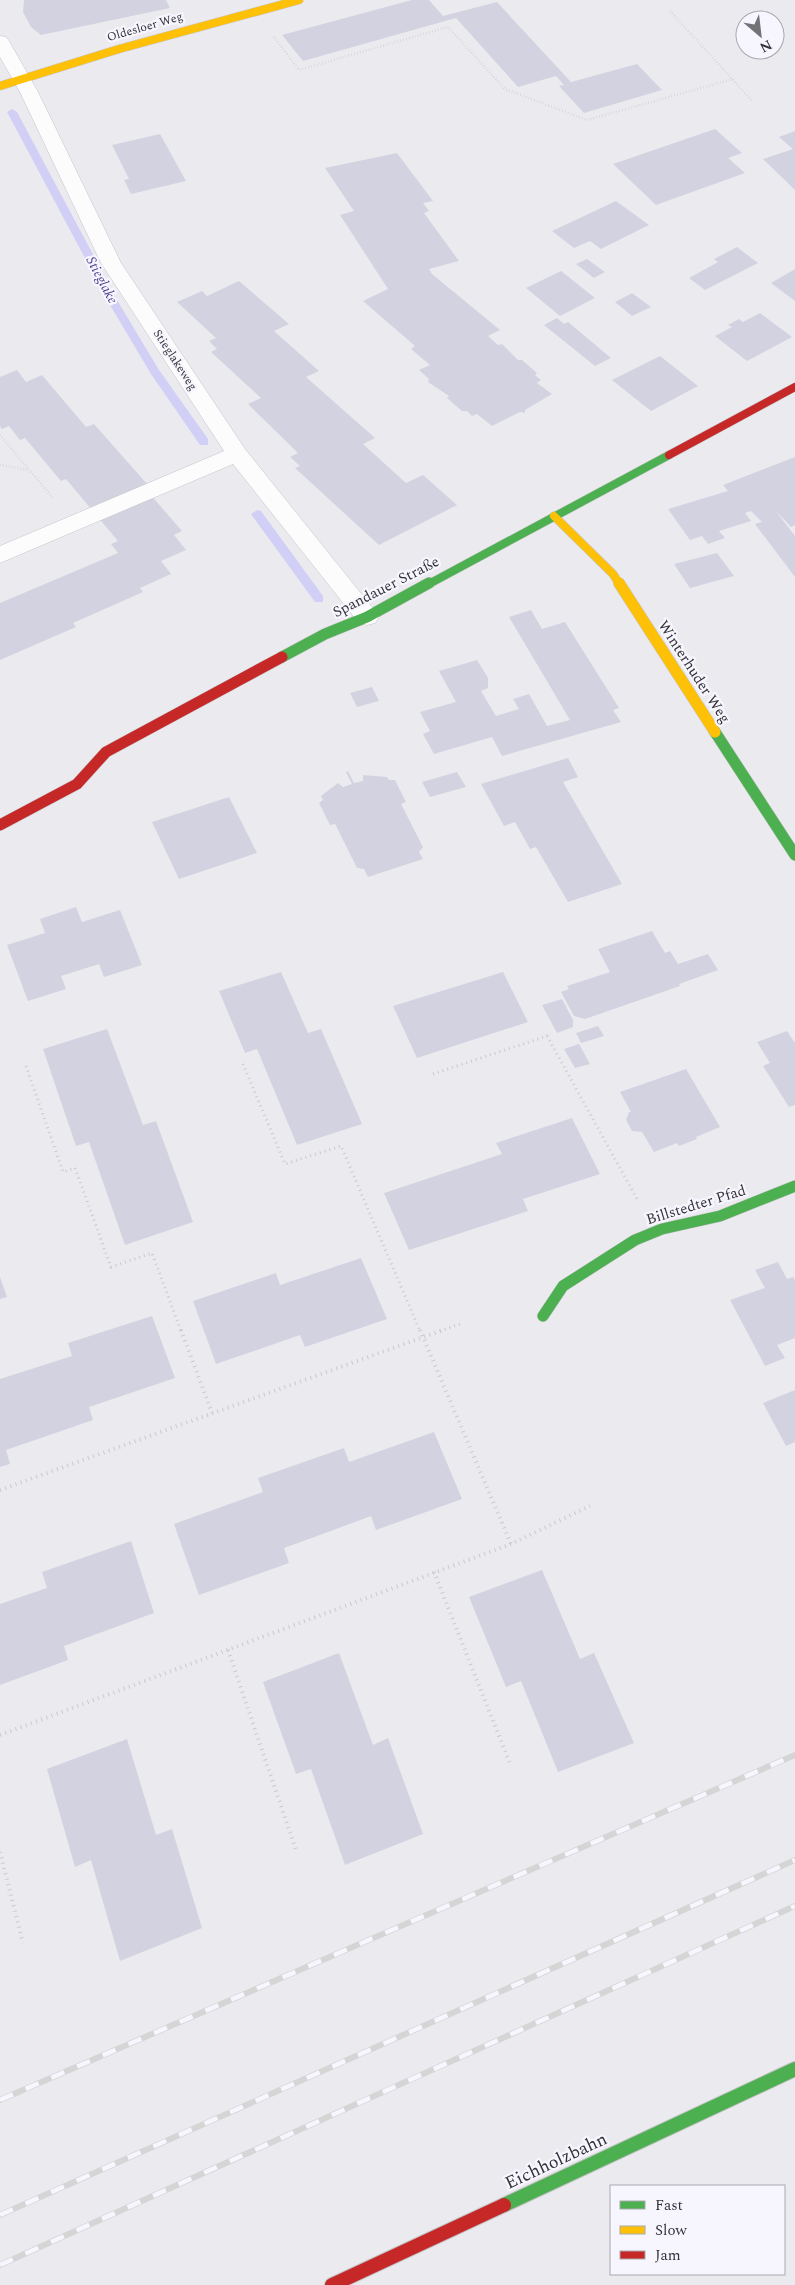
<svg xmlns="http://www.w3.org/2000/svg" width="795" height="2285" viewBox="0 0 795 2285" font-family="Spectral,serif">
<style>
.lines{fill:none;stroke-linecap:round;stroke-linejoin:round}
.stream{fill:#d2cff6;fill-rule:evenodd}
.building{fill:#d3d2e0}
.lane-casing{stroke:#c3c3c6;stroke-width:1}
.fast-far2-casing{stroke:#c3c3c6;stroke-width:9}
.fast-far1-casing{stroke:#c3c3c6;stroke-width:12}
.fast-casing{stroke:#c3c3c6;stroke-width:16}
.slow-far1-casing{stroke:#c3c3c6;stroke-width:9}
.slow-casing{stroke:#c3c3c6;stroke-width:12}
.jam-far2-casing{stroke:#c3c3c6;stroke-width:9}
.jam-far1-casing{stroke:#c3c3c6;stroke-width:12}
.jam-casing{stroke:#c3c3c6;stroke-width:16}
.path-far2{stroke:#cacacc;stroke-width:2.5;stroke-dasharray:0.5 2.5;stroke-linecap:butt}
.path-far1{stroke:#cacacc;stroke-width:3;stroke-dasharray:1 4;stroke-linecap:butt}
.path{stroke:#cacacc;stroke-width:4;stroke-dasharray:1 4.5;stroke-linecap:butt}
.lane{fill:#fcfcfd;fill-rule:evenodd}
.fast-far2{stroke:#4caf50;stroke-width:8}
.fast-far1{stroke:#4caf50;stroke-width:11}
.fast{stroke:#4caf50;stroke-width:14}
.slow-far1{stroke:#ffc107;stroke-width:8}
.slow{stroke:#ffc107;stroke-width:11}
.jam-far2{stroke:#c62828;stroke-width:8}
.jam-far1{stroke:#c62828;stroke-width:11}
.jam{stroke:#c62828;stroke-width:14}
.rail-casing{stroke:#d5d5d6;stroke-width:6}
.rail{stroke:#f7f6ff;stroke-width:4.5;stroke-dasharray:14;stroke-linecap:butt}
.labels{text-anchor:middle;dominant-baseline:central;stroke-width:4.5;stroke-linejoin:round;paint-order:stroke}
.far-street-label{font-size:12px;fill:#333336;stroke:#f7f6ff}
.far-water-label{font-size:14px;font-style:italic;fill:#4f418f;stroke:#f7f6ff}
.street-label{font-size:15px;fill:#333336;stroke:#f7f6ff}
.near-street-label{font-size:18px;fill:#333336;stroke:#f7f6ff}
</style>
<rect width="100%" height="100%" fill="#ebebef"/>
<g class="lines">
<g class="stream">
<path d="M12,109L17,112L120,305L159,370L208,439V445H200L151,374L110,305L7,112Z"/>
<path d="M257,510L261,511L323,596V602H315L253,517L251,514Z"/>
</g>
</g>
<g class="building">
<path d="M24,0H166L170,8L41,35L31,27L23,12Z"/>
<path d="M412,0H429L443,16L497,2L571,82L637,64L662,90L584,113L559,86L564,85L556,76L518,87L456,18L303,61L282,35Z"/>
<path d="M715,129L742,153L728,158L745,173L656,205L613,164Z"/>
<path d="M795,131V190L763,159L793,149L779,137Z"/>
<path d="M160,134L186,181L131,194L124,180L129,179L112,145Z"/>
<path d="M397,153L433,201L423,203L429,211L424,213L459,261L429,269L432,274L500,330L488,336L498,345L502,344L518,360H522L537,373L535,375L541,380L537,383L552,394L525,410V413L520,412L492,426L477,414L472,416L467,411H462L447,398L449,396L428,382L429,379L419,370L430,365L411,349L415,346L363,301L388,289L340,215L354,211L325,168Z"/>
<path d="M616,201L649,225L601,249L590,241L574,248L552,231Z"/>
<path d="M737,247L758,263L705,290L689,278L718,262L714,259Z"/>
<path d="M587,259L605,272L594,278L576,264Z"/>
<path d="M795,269V301L771,283Z"/>
<path d="M561,271L595,298L560,316L526,288Z"/>
<path d="M239,281L289,324L274,331L319,371L306,377L375,438L363,444L406,483L423,475L457,505L379,545L295,468L300,466L290,457L298,453L248,404L261,398L211,352L217,349L209,341L216,338L177,302L202,291L207,296Z"/>
<path d="M632,293L651,307L632,316L615,302Z"/>
<path d="M760,313L792,337L747,361L715,336L732,327L728,325L739,319L743,322Z"/>
<path d="M557,318L564,324L568,322L611,358L595,366L544,325Z"/>
<path d="M660,356L698,386L651,411L612,380Z"/>
<path d="M17,370L26,382L42,375L86,427L94,424L147,484L143,486L182,531L174,535L186,550L161,561L171,574L140,588L143,592L73,623L76,627L0,660V603L118,553L111,544L118,541L66,479L61,481L25,438L20,440L9,426L2,429L0,426V377Z"/>
<path d="M795,457V525L791,527L775,510L795,536V577L755,524L762,522L751,511L745,513L751,521L719,531L725,538L708,544L702,536L690,540L668,509L728,491L723,485Z"/>
<path d="M717,553L734,576L690,588L674,564Z"/>
<path d="M531,610L542,629L565,622L619,708L613,710L621,722L502,756L492,737L434,754L423,734L430,731L420,712L456,702L439,671L477,660L488,678V688L481,691L496,716L519,709L513,699L529,694L547,726L570,720L509,617Z"/>
<path d="M372,687L379,701L357,707L350,693Z"/>
<path d="M568,758L578,777L563,782L622,884L568,902L536,847L530,849L515,822L504,826L481,784Z"/>
<path d="M348,771L354,783L363,781V775L387,777L389,780H395L406,802L401,804L423,847L419,852L423,859L368,877L364,869L357,868L335,824L330,825L319,803L323,800L321,796L338,783L343,787L352,784L346,772Z"/>
<path d="M457,772L466,787L430,797L422,782Z"/>
<path d="M229,797L257,853L179,879L152,822Z"/>
<path d="M76,907L82,922L120,910L142,965L104,977L99,964L61,976L66,989L28,1001L7,945L45,933L40,919Z"/>
<path d="M652,931L665,953L670,951L678,964L708,954L718,970L679,984L680,986L585,1019L574,1016L561,992L569,989L567,986L610,972L598,949Z"/>
<path d="M281,972L308,1033L321,1029L362,1124L297,1145L257,1049L245,1053L219,991Z"/>
<path d="M503,972L528,1022L417,1058L393,1006Z"/>
<path d="M562,999L573,1020V1027L557,1033L542,1005Z"/>
<path d="M598,1026L604,1036L581,1043L576,1033Z"/>
<path d="M107,1029L143,1125L156,1121L193,1222L125,1245L89,1142L76,1146L43,1049Z"/>
<path d="M787,1031L795,1043V1105L789,1107L763,1066L770,1063L757,1042Z"/>
<path d="M579,1044L590,1064L575,1068L564,1049Z"/>
<path d="M686,1069L720,1127L696,1137L697,1139L679,1146L677,1143L654,1152L642,1132L632,1131L626,1120L629,1112H631L620,1092Z"/>
<path d="M572,1118L600,1174L523,1199L528,1211L409,1250L384,1193L502,1154L496,1143Z"/>
<path d="M361,1258L387,1319L305,1347L300,1335L216,1364L193,1301L276,1273L280,1285Z"/>
<path d="M778,1262L787,1279L793,1277L795,1280V1338L777,1345L785,1358L765,1366L730,1300L765,1288L755,1270Z"/>
<path d="M0,1277L7,1297L0,1299Z"/>
<path d="M152,1316L175,1378L89,1407L93,1420L6,1450L10,1464L0,1467V1379L72,1356L68,1343Z"/>
<path d="M795,1390V1442L786,1446L763,1403Z"/>
<path d="M434,1432L462,1499L376,1530L371,1516L328,1532L284,1548L289,1563L199,1595L174,1524L263,1492L258,1478L344,1448L349,1462Z"/>
<path d="M131,1541L154,1613L64,1646L68,1660L0,1685V1604L47,1588L42,1572Z"/>
<path d="M542,1570L580,1659L594,1653L634,1743L558,1772L521,1681L506,1687L469,1597Z"/>
<path d="M339,1653L373,1745L388,1738L423,1834L345,1865L311,1769L296,1774L263,1682Z"/>
<path d="M127,1739L156,1835L172,1829L202,1928L120,1961L91,1860L75,1867L47,1769Z"/>
</g>
<g class="lines">
<defs>
<path id="lane" d="M0,36L6,37L9,41L38,92L121,263L245,449L375,611L379,617L375,623L367,625L359,623L233,464L0,563V546L224,451L101,263L20,92L0,57Z"/>
<path id="fast-far2" d="M427,585L669,455"/>
<g id="fast-far1">
<path d="M282,657L325,634L367,617L429,583"/>
<path d="M715,732L795,855"/>
<path d="M543,1316L563,1286L635,1240L662,1229L720,1216L795,1186"/>
</g>
<path id="fast" d="M504,2205L795,2069"/>
<g id="slow-far1">
<path d="M0,86L119,49L299,0"/>
<path d="M554,516L613,574L620,585"/>
</g>
<path id="slow" d="M619,583L715,732"/>
<path id="jam-far2" d="M669,455L795,387"/>
<path id="jam-far1" d="M0,825L77,784L106,752L282,657"/>
<path id="jam" d="M332,2285L504,2205"/>
</defs>
<use href="#lane" class="lane-casing"/>
<use href="#fast-far2" class="fast-far2-casing"/>
<use href="#fast-far1" class="fast-far1-casing"/>
<use href="#fast" class="fast-casing"/>
<use href="#slow-far1" class="slow-far1-casing"/>
<use href="#slow" class="slow-casing"/>
<use href="#jam-far2" class="jam-far2-casing"/>
<use href="#jam-far1" class="jam-far1-casing"/>
<use href="#jam" class="jam-casing"/>
<g class="path-far2">
<path d="M670,11L753,102"/>
<path d="M274,37L299,70L448,27L505,89L587,120L733,79"/>
<path d="M0,435L53,498"/>
<path d="M0,465L29,470"/>
</g>
<g class="path-far1">
<path d="M243,1064L285,1164L341,1146L420,1331"/>
<path d="M26,1066L63,1172L75,1168L111,1267L152,1253L181,1331"/>
<path d="M433,1074L547,1036L637,1199"/>
<path d="M440,1331L463,1323"/>
</g>
<g class="path">
<path d="M181,1330L212,1413"/>
<path d="M420,1330L511,1544"/>
<path d="M0,1490L443,1330"/>
<path d="M434,1572L511,1766"/>
<path d="M228,1650L296,1850"/>
<path d="M0,1735L511,1544L590,1506"/>
<path d="M0,1852L23,1943"/>
</g>
<use href="#lane" class="lane"/>
<use href="#fast-far2" class="fast-far2"/>
<use href="#fast-far1" class="fast-far1"/>
<use href="#fast" class="fast"/>
<use href="#slow-far1" class="slow-far1"/>
<use href="#slow" class="slow"/>
<use href="#jam-far2" class="jam-far2"/>
<use href="#jam-far1" class="jam-far1"/>
<use href="#jam" class="jam"/>
<defs>
<g id="rail">
<path d="M0,2100L795,1755"/>
<path d="M0,2215L795,1860"/>
<path d="M0,2265L795,1906"/>
</g>
</defs>
<use href="#rail" class="rail-casing"/>
<use href="#rail" class="rail"/>
</g>
<g class="labels">
<g class="far-street-label">
<text transform="translate(145 27) rotate(-16)">Oldesloer Weg</text>
<text transform="translate(175 360) rotate(57)">Stieglakeweg</text>
</g>
<g class="far-water-label">
<text transform="translate(102 280) rotate(62)">Stieglake</text>
</g>
<g class="street-label">
<text transform="translate(386 587) rotate(-27)">Spandauer Straße</text>
<text transform="translate(694 672) rotate(57)">Winterhuder Weg</text>
<text transform="translate(696 1205) rotate(-17)">Billstedter Pfad</text>
</g>
<g class="near-street-label">
<text transform="translate(556 2161) rotate(-25)">Eichholzbahn</text>
</g>
</g>
<rect x="610" y="2185" width="175" height="90" fill="#f7f6ff" stroke="#a9a8af"/>
<rect x="620" y="2201" width="25" height="8" fill="#4caf50" stroke="#a9a8af"/>
<text x="655" y="2210" font-size="15" fill="#333336">Fast</text>
<rect x="620" y="2226" width="25" height="8" fill="#ffc107" stroke="#a9a8af"/>
<text x="655" y="2235" font-size="15" fill="#333336">Slow</text>
<rect x="620" y="2251" width="25" height="8" fill="#c62828" stroke="#a9a8af"/>
<text x="655" y="2260" font-size="15" fill="#333336">Jam</text>
<g transform="translate(760 35) rotate(152)"><circle r="24" fill="#f7f6ff" stroke="#a9a8af"/>
<path d="M0-4L9 19L0 12L-9 19Z" fill="#737377"/>
<text y="-8" font-size="14" font-weight="bold" text-anchor="middle" fill="#333336">N</text>
</g>
</svg>
